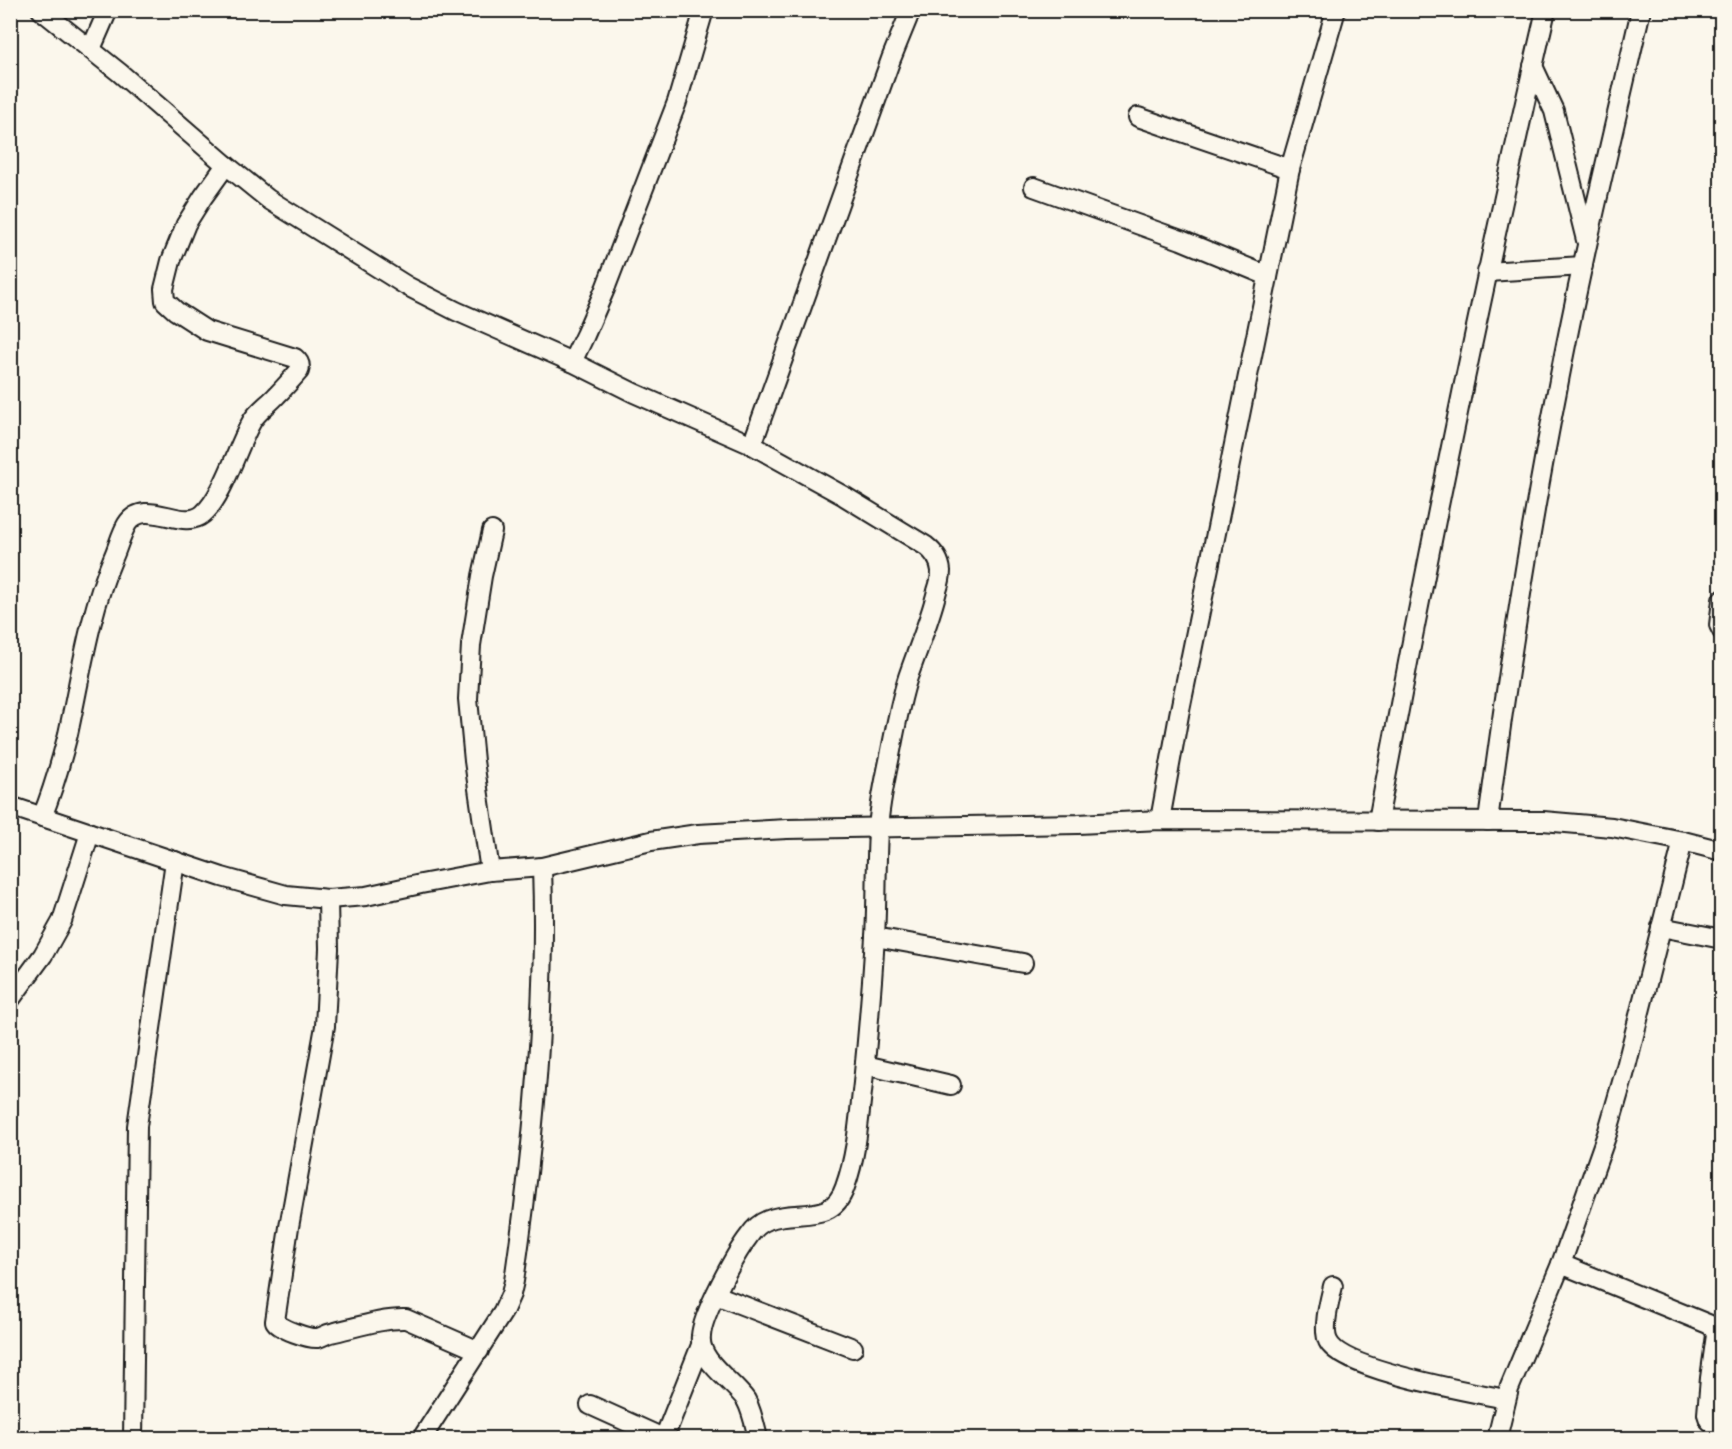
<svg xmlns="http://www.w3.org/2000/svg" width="1732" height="1449" viewBox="0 0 1732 1449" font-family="Itim,sans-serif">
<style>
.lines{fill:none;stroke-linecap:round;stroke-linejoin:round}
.street-casing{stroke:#1c1c1c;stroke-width:22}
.street{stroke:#fbf7ec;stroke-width:18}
</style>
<rect width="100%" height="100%" fill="#fbf7ec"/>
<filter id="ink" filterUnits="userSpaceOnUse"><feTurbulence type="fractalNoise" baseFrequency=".0167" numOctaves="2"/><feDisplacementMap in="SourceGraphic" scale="12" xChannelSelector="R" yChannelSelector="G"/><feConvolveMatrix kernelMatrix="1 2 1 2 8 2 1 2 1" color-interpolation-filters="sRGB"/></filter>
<g filter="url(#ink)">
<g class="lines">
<defs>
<g id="street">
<path d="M41,10L120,73L226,165L268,199L407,286L456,311L572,362L634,393L752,445L844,496L926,546C935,553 940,560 941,571C941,578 939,585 937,591C930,620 918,648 908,677C900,702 895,730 890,756C885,780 879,806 878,831C876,866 877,901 875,937C872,985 868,1034 863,1083C859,1118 857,1154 845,1187C832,1226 796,1208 768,1220C760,1223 753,1230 749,1236C735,1254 702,1315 701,1336C698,1361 733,1381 746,1400C752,1411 755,1426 758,1438"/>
<path d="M91,49L108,10"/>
<path d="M1533,66L1554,111L1586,240"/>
<path d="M1138,117L1290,169"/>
<path d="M1034,187L1181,240L1268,276"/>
<path d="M1487,272L1583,266"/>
<path d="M572,362L585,335L605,289L677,102L704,10"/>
<path d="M752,445L891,59L911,10"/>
<path d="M1722,600L1719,625L1722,631"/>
<path d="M10,806L222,877L286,895L328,899L366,896L421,884L490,871L542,867L651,841L698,834L787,829L1078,824L1160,820L1543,821L1612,827L1683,841L1722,851"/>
<path d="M42,817C53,790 61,762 68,734C81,675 89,614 113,558C118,547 121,534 127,524C145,496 182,532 203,514C223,497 238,445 252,421C258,411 269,404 277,395C285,387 292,379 299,371C301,365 300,362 295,358L207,331L176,311L165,301L164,289L171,261L186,224L203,197L226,165"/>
<path d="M1160,820L1179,715L1290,169L1336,10"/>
<path d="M1378,821C1428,550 1484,279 1546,10"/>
<path d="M1488,821C1507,677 1529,533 1557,391C1581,263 1612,137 1641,10"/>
<path d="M490,871L474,761L468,699L471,645L482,576L492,531"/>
<path d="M328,899L329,949L325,1026L289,1227L275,1321C279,1329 309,1339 318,1338C322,1337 326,1334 331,1333C354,1328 383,1318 406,1319L479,1351"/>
<path d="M1661,927L1722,939"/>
<path d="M875,937L1023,963"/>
<path d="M10,1000L43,955L62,921L90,833"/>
<path d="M865,1065L951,1085"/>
<path d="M1561,1264L1708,1324L1713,1327L1716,1335L1710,1378L1707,1414L1709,1420L1722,1434"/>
<path d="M1333,1286C1330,1299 1322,1328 1328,1341C1341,1370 1472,1392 1505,1399"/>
<path d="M716,1295L853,1348"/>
<path d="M590,1405L663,1438"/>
<path d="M133,1438L137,1126L175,861"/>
<path d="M422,1438L503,1312L511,1294L514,1281C534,1144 547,1005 542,867"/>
<path d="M664,1438L701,1345"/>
<path d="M1500,1438L1499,1430L1509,1389L1561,1264L1607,1134L1624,1075L1683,841"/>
</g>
</defs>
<use href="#street" class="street-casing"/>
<use href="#street" class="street"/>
</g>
</g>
<rect width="1732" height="1449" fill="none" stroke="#fbf7ec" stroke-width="36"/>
<rect x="18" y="18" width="1696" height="1413" fill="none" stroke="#1c1c1c" stroke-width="2" filter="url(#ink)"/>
</svg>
